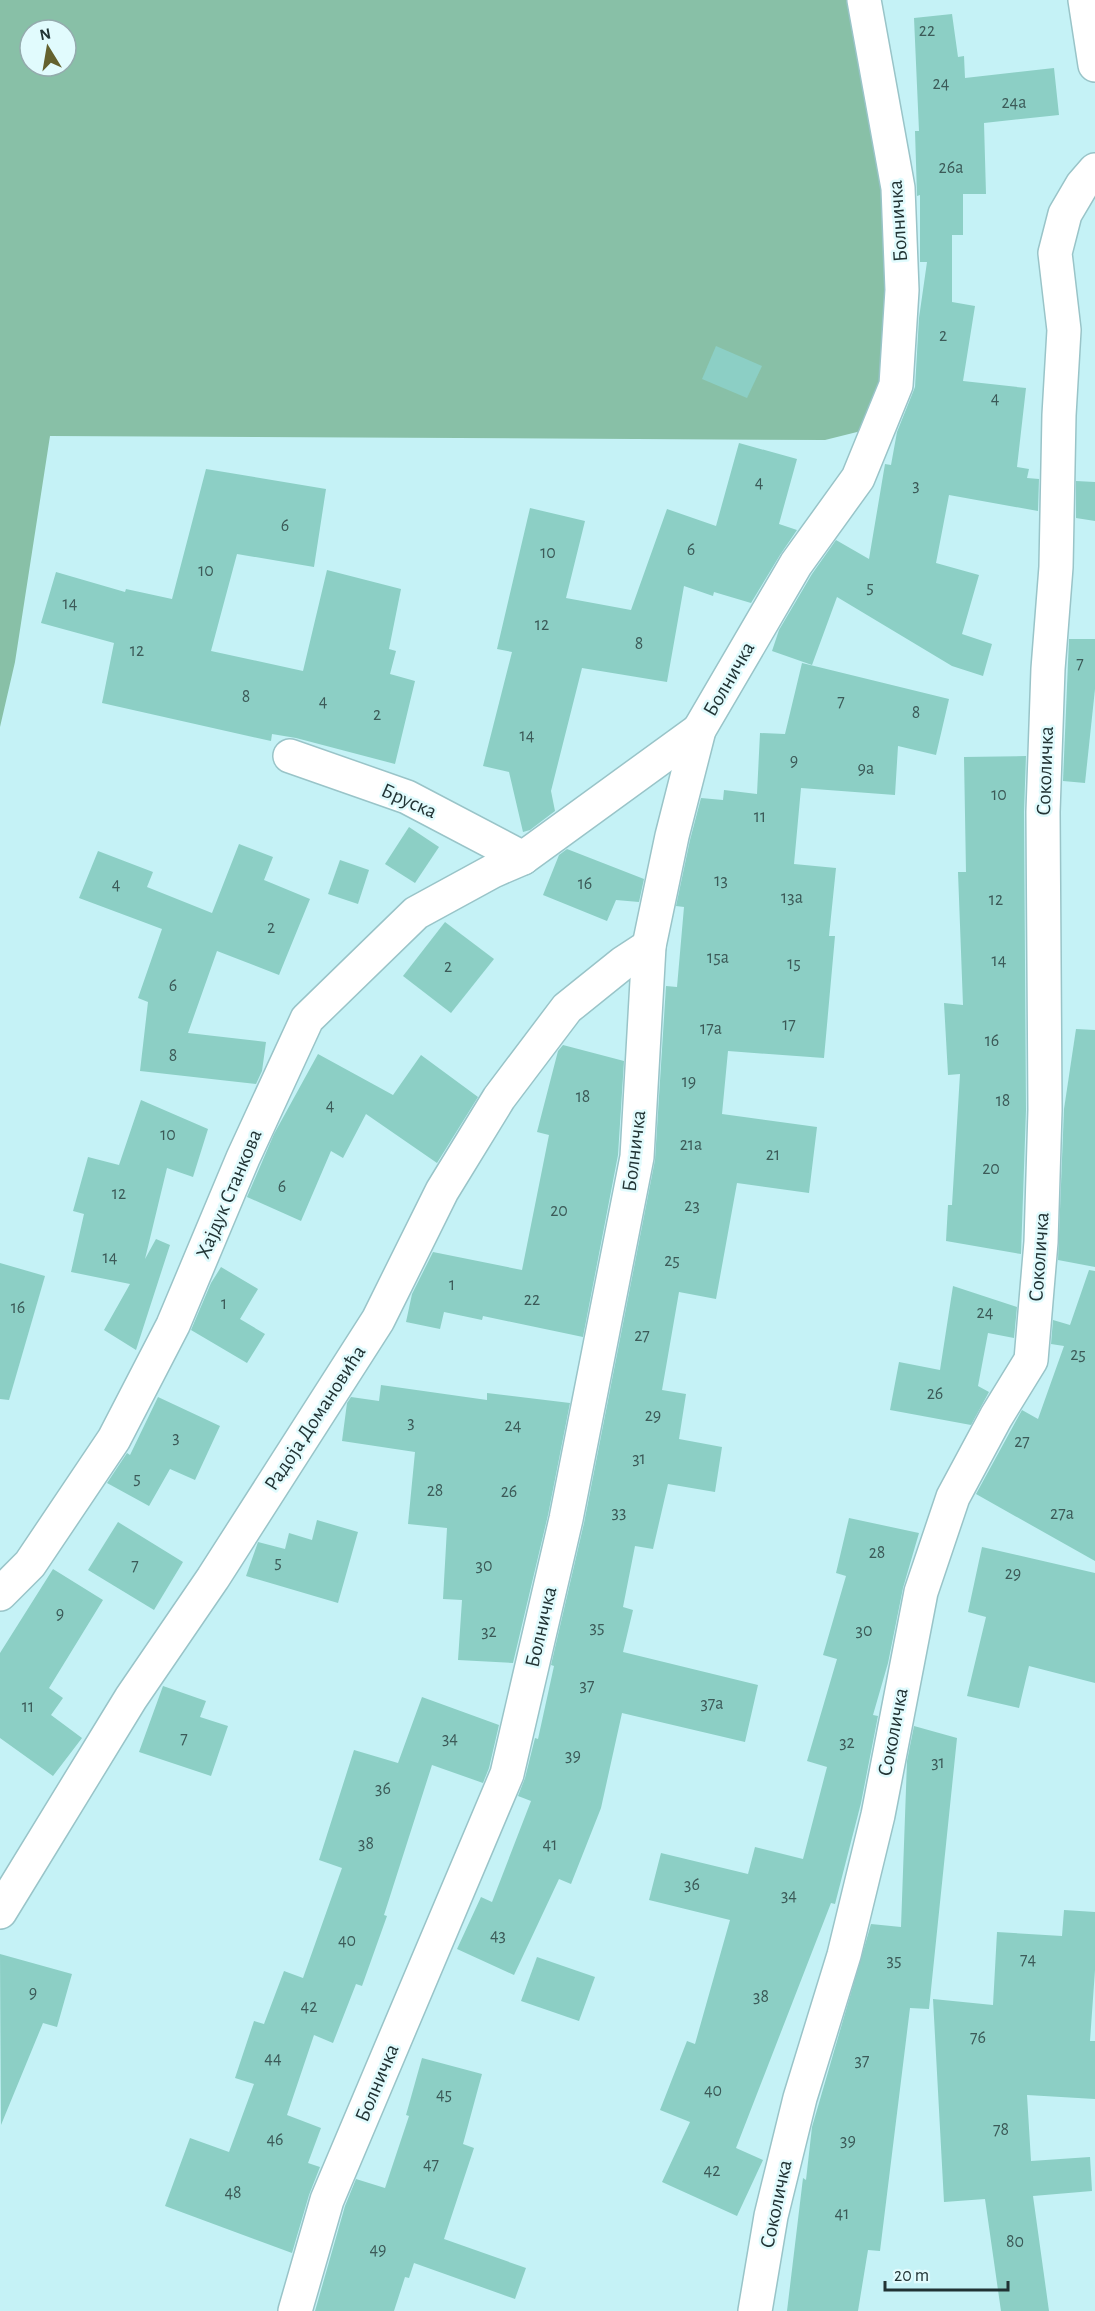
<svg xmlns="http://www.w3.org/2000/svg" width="1095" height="2311" viewBox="0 0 1095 2311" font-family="'Alegreya Sans',sans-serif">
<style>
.forest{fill:#88c0a7;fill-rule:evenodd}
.building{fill:#8ccfc5}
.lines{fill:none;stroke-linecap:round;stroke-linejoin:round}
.minor-casing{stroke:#99c4c8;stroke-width:36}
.secondary-casing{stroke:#99c4c8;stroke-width:36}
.minor{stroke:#fff;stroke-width:33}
.secondary{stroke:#fff;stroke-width:33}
.labels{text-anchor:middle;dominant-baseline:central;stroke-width:5;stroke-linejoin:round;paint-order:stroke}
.number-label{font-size:18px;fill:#3c5a58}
.street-label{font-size:21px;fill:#213334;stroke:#e1fbfd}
</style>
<rect width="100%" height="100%" fill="#c5f2f6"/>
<path class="forest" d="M0,0H864L898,188L881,426L825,440L50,436L15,662L0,727ZM30,30H66V66H30Z"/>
<g class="building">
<path d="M952,14L958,57L964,56L965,78L1054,68L1059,115L984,123L986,194H963V235H952V302L975,306L963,381L1026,388L1017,467L1029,469L1027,478L1039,479L1038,511L949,495L936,563L979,575L962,634L992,644L983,676L952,666L837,597L812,665L772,651L779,630L812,574L836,540L869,559L885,464L891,465L897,432L915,387L919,318L927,262H920V195L917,196L915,131H919L914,18Z"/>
<path d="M716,346L762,366L747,398L702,379Z"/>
<path d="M739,443L797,459L779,524L797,530L780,555L751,603L714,592L713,596L684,586L667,682L582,668L551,791L555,811L530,830L523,832L509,772L483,766L512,652L497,649L530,508L585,521L566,598L631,610L667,509L716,526Z"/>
<path d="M206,469L326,489L314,567L237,554L211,651L303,671L327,570L401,589L389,649L396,651L390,674L415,681L395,764L296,738L272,734L271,741L102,703L114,643L41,623L56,572L125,592L126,589L172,599Z"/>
<path d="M1076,481L1095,482V521L1076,518Z"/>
<path d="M1069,639H1095V689L1085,783L1063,781Z"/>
<path d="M802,663L949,699L936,755L898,746L895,795L801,788L794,864L836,868L829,936H835L824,1058L728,1051L722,1114L817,1127L809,1193L737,1183L716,1299L679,1292L662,1390L686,1394L679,1439L722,1447L715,1492L668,1484L653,1549L635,1546L623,1607L633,1610L623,1652L758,1685L745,1742L622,1713L601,1808L571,1884L559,1879L514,1975L457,1949L481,1897L492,1902L531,1801L518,1796L525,1778L535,1738L538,1739L554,1666L551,1665L584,1523L655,1160L666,986L677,987L684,907L676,906L690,840L701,798L723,800L724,790L757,794L760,733L785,734Z"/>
<path d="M1026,756L1024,812L1026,1110L1021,1254L946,1241L948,1205H952L960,1074L948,1075L944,1003L963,1005L958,872H966L964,757Z"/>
<path d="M409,827L439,847L415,883L385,864Z"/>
<path d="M239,844L273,857L264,880L310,899L279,975L217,951L188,1033L266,1042L262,1071L256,1084L140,1071L148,1002L138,998L162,929L79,898L98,851L153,872L147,887L212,913Z"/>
<path d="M567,849L644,879L639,902L616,900L607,921L543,895L559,855Z"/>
<path d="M340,860L369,870L358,904L328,894Z"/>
<path d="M445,922L494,959L451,1013L403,976Z"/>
<path d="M1076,1029L1095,1030V1267L1058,1260L1064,1109Z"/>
<path d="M563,1045L624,1061L618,1155L583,1337L483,1316L482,1320L444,1312L440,1329L406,1322L412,1294L433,1252L522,1270L549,1135L537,1132L558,1051Z"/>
<path d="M318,1054L393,1095L421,1055L478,1097L437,1163L366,1114L343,1158L331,1151L301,1221L247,1197L274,1134Z"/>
<path d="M141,1100L208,1129L193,1177L167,1168L145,1259L156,1239L170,1245L136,1350L104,1330L130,1284L71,1272L84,1214L73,1211L88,1157L119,1165Z"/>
<path d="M0,1263L45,1276L9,1400L0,1399Z"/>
<path d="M221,1267L258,1289L240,1319L265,1334L247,1363L191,1330L211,1283Z"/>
<path d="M1089,1270L1095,1271V1561L976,1494L1022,1410L1038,1419L1064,1346L1051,1344L1053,1320L1070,1325Z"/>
<path d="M953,1286L1017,1307L1014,1338L988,1333L978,1386L989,1392L971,1425L890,1410L899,1362L940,1370Z"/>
<path d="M381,1385L487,1400V1393L570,1403L548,1515L513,1663L458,1660L462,1600L443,1599L447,1528L408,1524L415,1452L342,1441L347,1403L351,1397L379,1401Z"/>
<path d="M158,1397L220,1426L195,1480L170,1469L149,1506L107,1483L127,1453L130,1455Z"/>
<path d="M849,1518L919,1533L903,1588L888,1663L873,1715L878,1716L861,1803L835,1904L831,1903L736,2148L763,2160L737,2216L662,2182L690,2122L660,2110L687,2041L695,2044L730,1920L649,1900L661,1853L748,1874L755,1847L803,1859L827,1767L807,1761L837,1659L823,1655L846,1576L836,1573Z"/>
<path d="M317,1520L358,1532L338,1603L246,1576L258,1542L285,1549L289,1533L312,1540Z"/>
<path d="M118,1522L183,1562L154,1610L88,1570Z"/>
<path d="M982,1547L1095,1573V1683L1029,1666L1019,1708L967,1696L986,1617L968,1612Z"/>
<path d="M53,1569L103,1600L49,1688L63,1698L51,1715L82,1738L53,1776L0,1738V1653Z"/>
<path d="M163,1686L206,1701L200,1717L228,1726L211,1776L139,1752Z"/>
<path d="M422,1697L499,1725L489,1768L483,1783L432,1765L384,1915L387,1916L362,1986L356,1984L333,2043L314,2035L287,2115L321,2128L308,2163L320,2167L309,2195L292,2253L165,2206L190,2138L229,2152L254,2084L235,2078L254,2021L264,2024L284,1971L303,1978L342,1868L319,1860L354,1750L398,1763Z"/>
<path d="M914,1726L957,1738L929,2009L910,2008L880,2251L868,2250L858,2311H787L803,2178L806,2180L812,2127L871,1924L901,1927L907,1761Z"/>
<path d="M1064,1910L1095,1912V1970L1090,2041H1095V2099L1027,2095L1031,2161L1090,2157L1092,2191L1033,2196L1049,2311H1001L985,2199L944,2202L933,1999L993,2005L997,1932L1062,1936Z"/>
<path d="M0,1954L72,1974L57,2027L43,2023L1,2125Z"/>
<path d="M537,1957L595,1977L579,2021L521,2001Z"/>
<path d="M422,2058L482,2074L463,2144L474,2148L444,2239L526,2268L515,2299L414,2263L409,2278L405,2277L394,2311H315L345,2206L356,2179L385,2188L409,2116L406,2115Z"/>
</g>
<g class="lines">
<defs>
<g id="minor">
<path d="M290,756L407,797L523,858"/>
<path d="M0,1594L30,1564L114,1439L173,1325L243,1158L307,1019L416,913L493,871L523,858L699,730"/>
<path d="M0,1912L131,1698L213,1578L378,1320L442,1191L499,1098L567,1008L623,963L649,946"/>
<path d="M295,2311L327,2200L507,1774L566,1519L637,1157L649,946L672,836L699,730L796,564L858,478L896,385L902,290L898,188L864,0"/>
<path d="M755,2311L771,2216L800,2098L844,1955L878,1815L921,1592L953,1497L996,1417L1031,1360L1041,1242L1045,1110L1043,812L1048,669L1056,567L1059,415L1064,330L1055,253L1065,214L1082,185L1095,170"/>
</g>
<path id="secondary" d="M1085,0L1095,65"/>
</defs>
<use href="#minor" class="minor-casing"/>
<use href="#secondary" class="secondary-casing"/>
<use href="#minor" class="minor"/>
<use href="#secondary" class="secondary"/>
</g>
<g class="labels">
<g class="number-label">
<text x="927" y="31">22</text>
<text x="941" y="84">24</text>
<text x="1014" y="103">24a</text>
<text x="951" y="168">26a</text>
<text x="943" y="336">2</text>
<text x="995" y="399">4</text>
<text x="759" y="483">4</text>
<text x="916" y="486">3</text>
<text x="285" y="526">6</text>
<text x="691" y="550">6</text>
<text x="548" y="553">10</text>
<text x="206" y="571">10</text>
<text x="870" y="588">5</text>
<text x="70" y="604">14</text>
<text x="542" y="625">12</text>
<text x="639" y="644">8</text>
<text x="137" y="651">12</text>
<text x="1080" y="664">7</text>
<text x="246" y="697">8</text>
<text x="323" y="702">4</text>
<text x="841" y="702">7</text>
<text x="916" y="713">8</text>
<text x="377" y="715">2</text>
<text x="527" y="736">14</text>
<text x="794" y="761">9</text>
<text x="866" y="769">9a</text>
<text x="999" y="795">10</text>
<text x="760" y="817">11</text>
<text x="721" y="881">13</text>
<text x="585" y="884">16</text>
<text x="116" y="885">4</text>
<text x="792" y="898">13a</text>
<text x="996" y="900">12</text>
<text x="271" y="928">2</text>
<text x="718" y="958">15a</text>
<text x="999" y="961">14</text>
<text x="794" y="964">15</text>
<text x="448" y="967">2</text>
<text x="173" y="986">6</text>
<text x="789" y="1025">17</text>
<text x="711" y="1029">17a</text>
<text x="992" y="1041">16</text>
<text x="173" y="1056">8</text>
<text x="689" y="1082">19</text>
<text x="583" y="1097">18</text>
<text x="1003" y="1101">18</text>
<text x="330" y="1106">4</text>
<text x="168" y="1135">10</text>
<text x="691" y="1145">21a</text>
<text x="773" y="1155">21</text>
<text x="991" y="1169">20</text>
<text x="282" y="1187">6</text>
<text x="119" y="1194">12</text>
<text x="692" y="1206">23</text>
<text x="559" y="1211">20</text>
<text x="110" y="1258">14</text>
<text x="672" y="1261">25</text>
<text x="452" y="1285">1</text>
<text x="532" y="1300">22</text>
<text x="224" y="1304">1</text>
<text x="18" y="1308">16</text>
<text x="985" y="1313">24</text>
<text x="642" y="1336">27</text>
<text x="1078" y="1355">25</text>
<text x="935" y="1394">26</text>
<text x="653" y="1416">29</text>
<text x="411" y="1423">3</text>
<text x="513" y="1426">24</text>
<text x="176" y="1438">3</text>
<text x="1022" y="1442">27</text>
<text x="639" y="1459">31</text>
<text x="137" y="1479">5</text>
<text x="435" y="1491">28</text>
<text x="509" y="1492">26</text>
<text x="619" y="1513">33</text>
<text x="1062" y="1514">27a</text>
<text x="877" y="1553">28</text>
<text x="278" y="1563">5</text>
<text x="135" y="1566">7</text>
<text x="484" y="1566">30</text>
<text x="1013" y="1574">29</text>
<text x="60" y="1614">9</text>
<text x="597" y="1628">35</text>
<text x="864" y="1631">30</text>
<text x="489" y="1632">32</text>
<text x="587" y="1686">37</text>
<text x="712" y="1704">37a</text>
<text x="28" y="1707">11</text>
<text x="184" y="1739">7</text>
<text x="450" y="1739">34</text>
<text x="847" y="1743">32</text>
<text x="573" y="1756">39</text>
<text x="938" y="1763">31</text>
<text x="383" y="1789">36</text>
<text x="366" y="1844">38</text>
<text x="550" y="1845">41</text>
<text x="692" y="1885">36</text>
<text x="789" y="1896">34</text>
<text x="498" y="1936">43</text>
<text x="347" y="1941">40</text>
<text x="1028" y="1960">74</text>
<text x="894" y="1961">35</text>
<text x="33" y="1993">9</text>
<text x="761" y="1997">38</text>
<text x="309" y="2007">42</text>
<text x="978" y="2038">76</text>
<text x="273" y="2059">44</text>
<text x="862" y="2061">37</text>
<text x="713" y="2091">40</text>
<text x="444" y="2095">45</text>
<text x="1001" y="2130">78</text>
<text x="275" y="2140">46</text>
<text x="848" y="2141">39</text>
<text x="431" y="2165">47</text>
<text x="712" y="2171">42</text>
<text x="233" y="2193">48</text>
<text x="842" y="2214">41</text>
<text x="1015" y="2242">80</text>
<text x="378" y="2250">49</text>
</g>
<g class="street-label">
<text transform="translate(898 221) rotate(-94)">Болничка</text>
<text transform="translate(729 679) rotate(-60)">Болничка</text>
<text transform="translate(1045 771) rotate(-88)">Соколичка</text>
<text transform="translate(409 801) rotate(24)">Бруска</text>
<text transform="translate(634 1151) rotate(-83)">Болничка</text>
<text transform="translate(229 1194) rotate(-67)">Хајдук Станкова</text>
<text transform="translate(1039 1257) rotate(-86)">Соколичка</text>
<text transform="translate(315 1418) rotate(-57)">Радоја Домановића</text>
<text transform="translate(541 1627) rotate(-77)">Болничка</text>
<text transform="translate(893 1732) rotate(-79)">Соколичка</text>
<text transform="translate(377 2083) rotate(-67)">Болничка</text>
<text transform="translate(776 2204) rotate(-78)">Соколичка</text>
</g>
</g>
<g transform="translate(48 48) rotate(349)"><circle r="28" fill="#e1fbfd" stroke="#94abad" stroke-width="1.5"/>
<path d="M0-4.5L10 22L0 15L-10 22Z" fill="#64622f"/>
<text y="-9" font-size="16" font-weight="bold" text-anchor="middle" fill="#213334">N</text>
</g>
<path d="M885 2281v9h123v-9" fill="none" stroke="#213334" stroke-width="3"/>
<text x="894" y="2281" font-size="18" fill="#213334" stroke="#e1fbfd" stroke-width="4.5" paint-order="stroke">20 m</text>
</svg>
